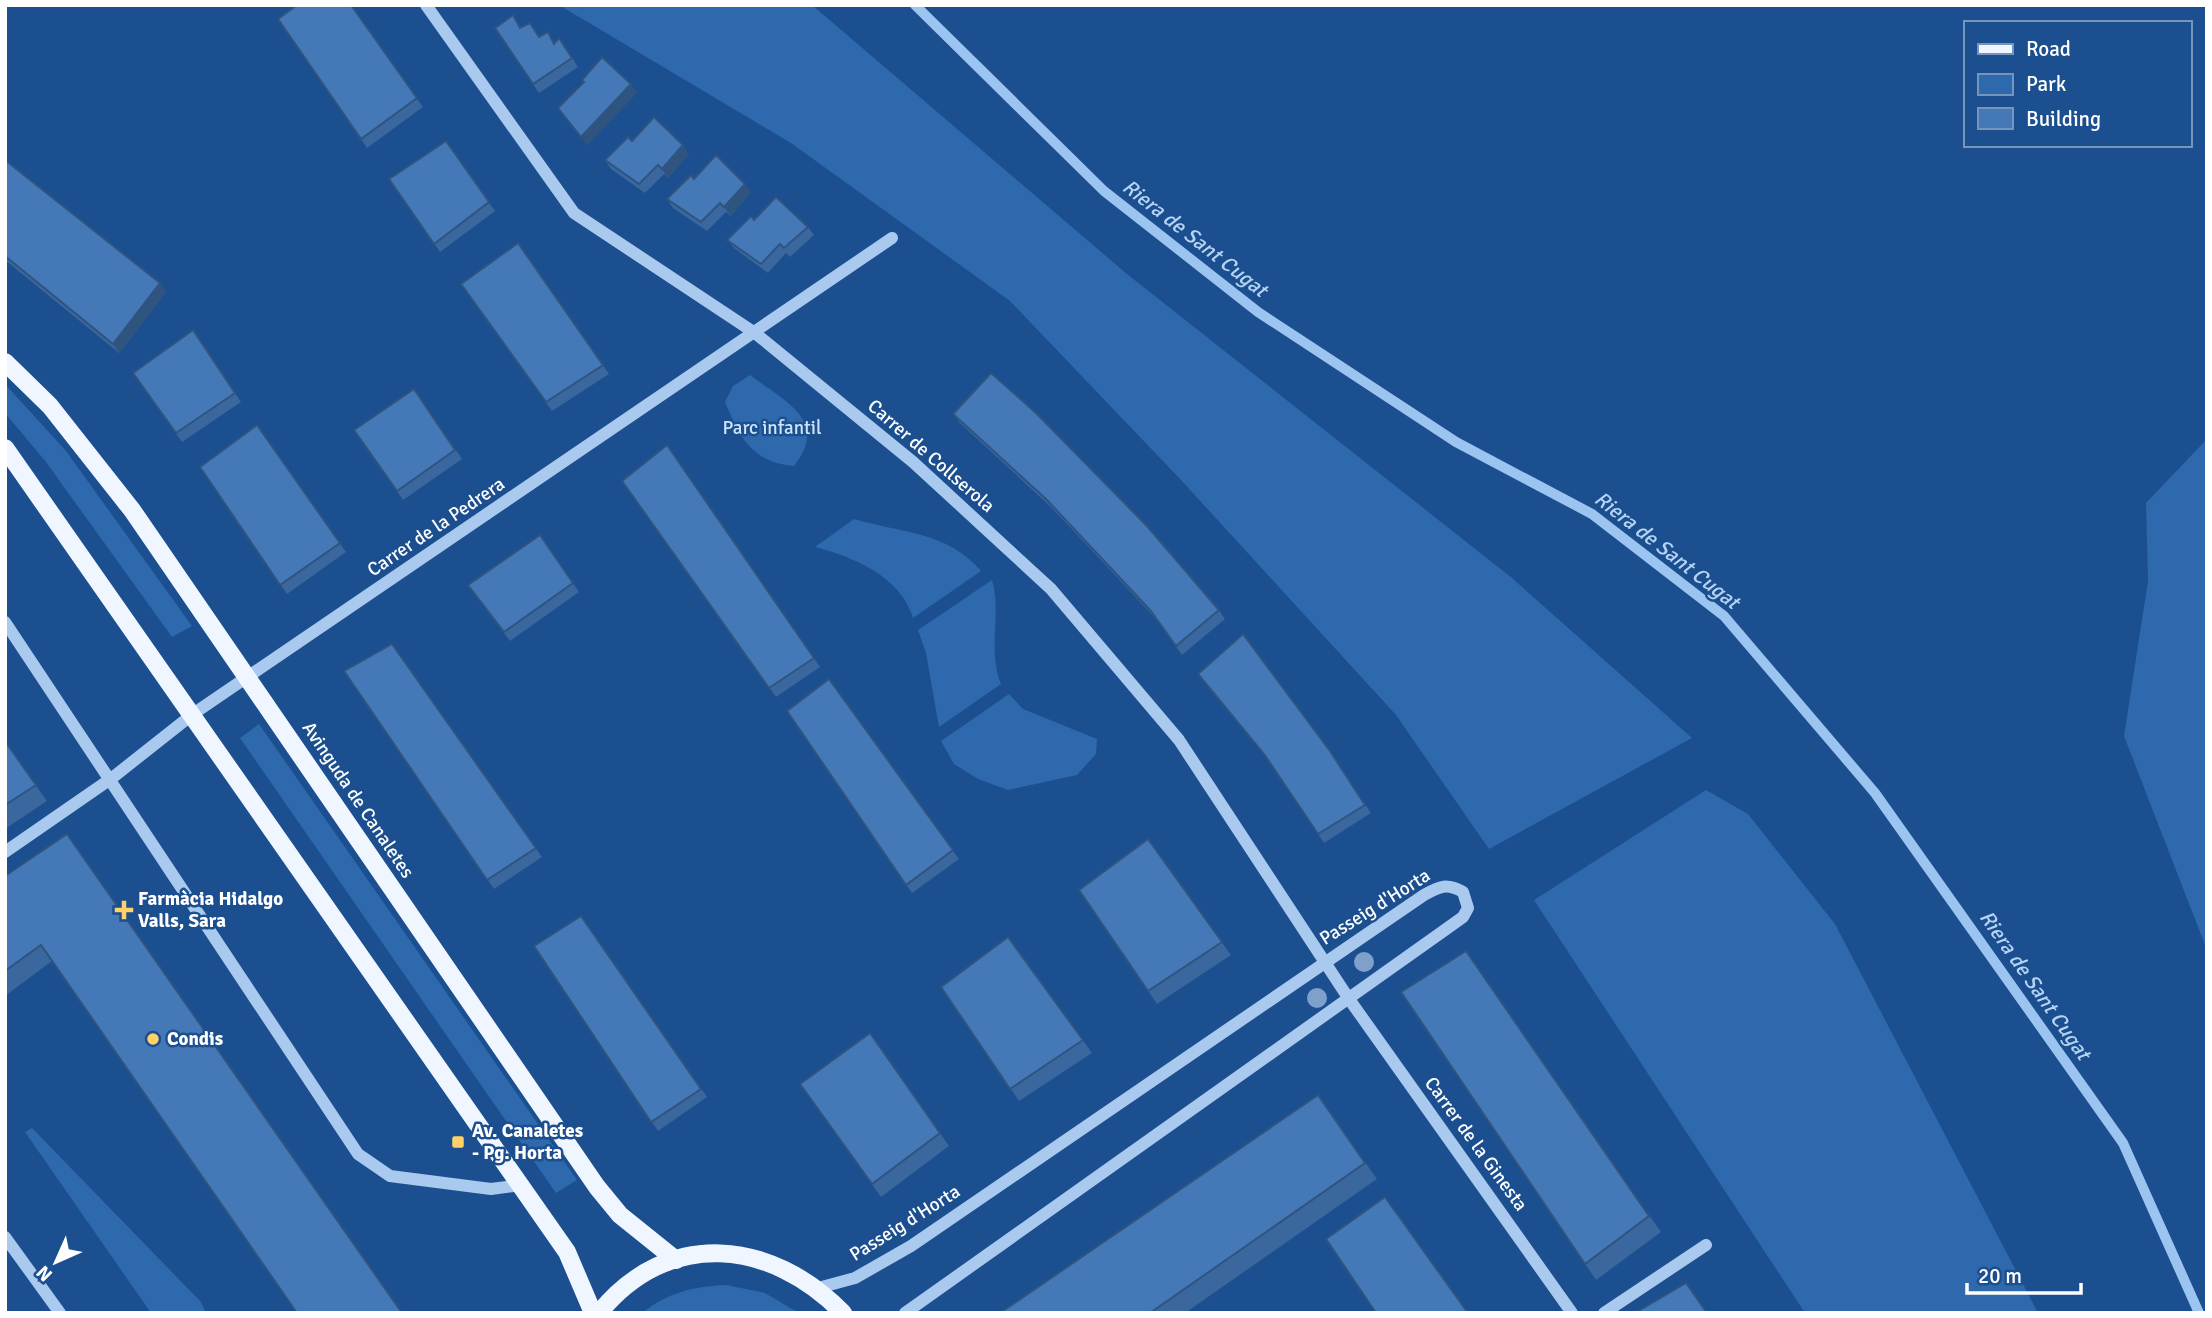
<svg xmlns="http://www.w3.org/2000/svg" width="2212" height="1318" viewBox="0 0 2212 1318" font-family="Signika,sans-serif">
<style>
.green{fill:#2e69ad}
.lines{fill:none;stroke-linecap:round;stroke-linejoin:round}
.stream{stroke:#9cc4f0;stroke-width:10}
.minor{stroke:#a9c9ee;stroke-width:12}
.major{stroke:#f0f6ff;stroke-width:18}
.tree{fill:#7ea0ca}
.wall{fill:#3a679d}
.shaded-wall{fill:#305480}
.building{fill:#4478b7;stroke:#305480;stroke-width:2}
.poi-dot{fill:#ffd166;stroke:#1b4f8f;stroke-width:2.5}
.labels{text-anchor:middle;dominant-baseline:central;stroke-width:5;stroke-linejoin:round;paint-order:stroke}
.park-label{font-size:19px;fill:#cfe3fa;stroke:#1b4f8f}
.street-label{font-size:19px;fill:#fff;stroke:#1b4f8f}
.poi-label{font-size:19px;font-weight:bold;fill:#fff;stroke:#1b4f8f;text-anchor:start}
.water-label{font-size:21px;font-style:italic;fill:#b5d3f5;stroke:#1b4f8f}
</style>
<rect width="100%" height="100%" fill="#1b4f8f"/>
<g class="green">
<path d="M559,5H812L1127,274L1512,578L1692,738L1489,849L1396,715L1181,480L1010,301L791,143Z"/>
<path d="M750,375C784,401 830,420 794,466C752,462 740,438 725,402L733,386Z"/>
<path d="M5,384L66,451L192,626L172,637L46,462L5,413Z"/>
<path d="M2207,439V950L2124,736L2148,581L2146,503Z"/>
<path d="M854,519C901,533 947,531 981,571L913,618C901,577 854,557 815,547Z"/>
<path d="M992,580C1002,615 987,649 1001,684L939,727L926,653L918,630Z"/>
<path d="M1009,694L1023,709L1097,739L1096,754L1077,775L1008,790L978,779L954,764L941,741Z"/>
<path d="M259,724L577,1180L556,1193L240,738Z"/>
<path d="M1706,790L1748,814L1835,924L2038,1313H1805L1534,900Z"/>
<path d="M32,1128L201,1302L206,1313H151L25,1132Z"/>
<path d="M726,1285L765,1293L799,1313H642C667,1293 694,1286 726,1285Z"/>
</g>
<g class="lines">
<path class="stream" d="M915,5L1104,191L1258,312L1456,442L1592,514L1724,616L1875,793L2123,1143L2199,1313"/>
<g class="minor">
<path d="M426,5L574,213L755,333L913,462L1051,589L1179,740L1349,999L1572,1313"/>
<path d="M5,622L358,1154L390,1176L491,1189L522,1185"/>
<path d="M5,852L112,778L193,714L892,238"/>
<path d="M5,1237L60,1313"/>
<path d="M818,1288L855,1278L911,1246L1424,895C1440,886 1447,883 1463,892L1468,908L1463,917L1442,932L905,1313"/>
<path d="M1604,1313L1706,1245"/>
</g>
<g class="major">
<path d="M5,362L50,406L132,510L597,1187L620,1215L676,1260"/>
<path d="M5,448L567,1252L593,1313"/>
<path d="M599,1313C668,1228 771,1239 843,1313"/>
</g>
</g>
<g class="tree">
<circle cx="1364" cy="962" r="10"/>
<circle cx="1317" cy="998" r="10"/>
</g>
<g class="wall">
<path d="M351,5L423,107L367,148L278,19Z"/>
<path d="M521,27L539,37L555,43L559,38L578,67L539,93L495,28Z"/>
<path d="M446,141L495,211L440,252L389,179Z"/>
<path d="M632,141L689,154L668,178L664,174L645,193L611,169L605,160Z"/>
<path d="M5,160L160,283L166,292L119,353L5,260Z"/>
<path d="M694,179L751,192L731,216L726,212L707,231L673,208L667,199Z"/>
<path d="M754,220L808,227L814,235L790,257L786,253L768,273L734,248L727,240Z"/>
<path d="M518,243L609,374L552,411L461,284Z"/>
<path d="M193,330L241,402L182,442L133,373Z"/>
<path d="M414,389L462,459L403,500L354,430Z"/>
<path d="M953,414L1219,610L1225,619L1182,655L1156,619L1052,508L960,423Z"/>
<path d="M257,425L346,552L287,594L200,467Z"/>
<path d="M667,445L820,667L776,697L622,481Z"/>
<path d="M540,535L579,592L510,641L474,594Z"/>
<path d="M392,644L542,857L494,889L344,671Z"/>
<path d="M1198,674L1330,751L1371,813L1324,843L1269,761Z"/>
<path d="M829,679L959,859L912,893L787,711Z"/>
<path d="M5,741L47,801L5,829Z"/>
<path d="M1148,839L1231,955L1157,1004L1079,890Z"/>
<path d="M5,876L52,961L5,996Z"/>
<path d="M581,916L707,1097L658,1131L534,946Z"/>
<path d="M1008,937L1092,1053L1019,1101L941,987Z"/>
<path d="M1466,951L1661,1232L1596,1280L1401,992Z"/>
<path d="M870,1033L949,1146L881,1197L800,1084Z"/>
<path d="M1318,1095L1377,1179L1185,1313H1000Z"/>
</g>
<g class="shaded-wall">
<path d="M631,84L637,93L587,146L581,137Z"/>
<path d="M683,145L689,154L668,178L662,169Z"/>
<path d="M745,184L751,192L731,216L724,207Z"/>
<path d="M160,283L166,292L119,353L113,344Z"/>
</g>
<g class="building">
<path d="M297,5H351L417,98L361,139L278,19Z"/>
<path d="M513,15L520,28L530,23L539,37L548,32L554,44L559,38L572,58L533,84L495,28Z"/>
<path d="M602,57L631,84L581,137L558,108L584,82L582,80Z"/>
<path d="M654,117L683,145L662,169L658,165L639,184L605,160L628,137L632,141Z"/>
<path d="M446,141L489,202L434,244L389,179Z"/>
<path d="M716,155L745,184L724,207L720,203L701,222L667,199L691,175L694,179Z"/>
<path d="M5,160L160,283L113,344L5,256Z"/>
<path d="M776,197L808,227L784,248L780,244L761,264L727,240L751,216L754,220Z"/>
<path d="M518,243L603,365L546,402L461,284Z"/>
<path d="M193,330L235,393L176,433L133,373Z"/>
<path d="M991,373L1036,413L1147,526L1219,610L1176,646L1150,610L1046,499L953,414Z"/>
<path d="M414,389L455,450L397,491L354,430Z"/>
<path d="M257,425L340,543L280,585L200,467Z"/>
<path d="M667,445L814,658L769,688L622,481Z"/>
<path d="M540,535L573,583L504,632L468,585Z"/>
<path d="M1243,634L1330,751L1365,805L1318,834L1264,754L1198,674Z"/>
<path d="M392,644L536,848L487,880L344,671Z"/>
<path d="M829,679L953,850L906,885L787,711Z"/>
<path d="M5,741L36,785L5,805Z"/>
<path d="M67,834L402,1313H297L41,945L5,971V876Z"/>
<path d="M1148,839L1222,942L1148,991L1079,890Z"/>
<path d="M581,916L701,1089L651,1122L534,946Z"/>
<path d="M1008,937L1083,1040L1010,1089L941,987Z"/>
<path d="M1466,951L1649,1216L1585,1264L1401,992Z"/>
<path d="M870,1033L940,1133L872,1184L800,1084Z"/>
<path d="M1318,1095L1365,1163L1150,1313H1000Z"/>
<path d="M1385,1197L1468,1313H1376L1326,1239Z"/>
<path d="M1686,1283L1707,1313H1635Z"/>
</g>
<g class="poi-dot">
<path d="M120.5 899.5h7v7h7v7h-7v7h-7v-7h-7v-7h7z"/>
<circle cx="153" cy="1039" r="7"/>
<rect x="451" y="1135" width="14" height="14" rx="3.5"/>
</g>
<g class="labels">
<g class="park-label">
<text x="772" y="428">Parc infantil</text>
</g>
<g class="street-label">
<text transform="translate(931 456) rotate(41)">Carrer de Collserola</text>
<text transform="translate(436 527) rotate(-34)">Carrer de la Pedrera</text>
<text transform="translate(358 800) rotate(56)">Avinguda de Canaletes</text>
<text transform="translate(1375 907) rotate(-32)">Passeig d'Horta</text>
<text transform="translate(1476 1144) rotate(54)">Carrer de la Ginesta</text>
<text transform="translate(905 1223) rotate(-32)">Passeig d'Horta</text>
</g>
<g class="poi-label">
<text x="138" y="899">Farmàcia Hidalgo<tspan x="138" dy="22">Valls, Sara</tspan></text>
<text x="167" y="1039">Condis</text>
<text x="472" y="1131">Av. Canaletes<tspan x="472" dy="22">- Pg. Horta</tspan></text>
</g>
<g class="water-label">
<text transform="translate(1195 238) rotate(38)">Riera de Sant Cugat</text>
<text transform="translate(1667 550) rotate(38)">Riera de Sant Cugat</text>
<text transform="translate(2035 985) rotate(55)">Riera de Sant Cugat</text>
</g>
</g>
<rect width="2212" height="1318" fill="none" stroke="#ffffff" stroke-width="14"/>
<rect x="1964" y="21" width="228" height="126" fill="#1b4f8f" stroke="#7695bc" stroke-width="2"/>
<rect x="1978" y="44" width="35" height="10" fill="#f0f6ff" stroke="#7695bc" stroke-width="2"/>
<text x="2026" y="56" font-size="21" fill="#ffffff">Road</text>
<rect x="1978" y="74" width="35" height="21" fill="#2e69ad" stroke="#7695bc" stroke-width="2"/>
<text x="2026" y="91" font-size="21" fill="#ffffff">Park</text>
<rect x="1978" y="108" width="35" height="21" fill="#4478b7" stroke="#7695bc" stroke-width="2"/>
<text x="2026" y="126" font-size="21" fill="#ffffff">Building</text>
<g transform="translate(56 1262) rotate(225)" stroke="#1b4f8f" stroke-width="5" paint-order="stroke">
<path d="M0-5L12 26L0 18L-12 26Z" fill="#ffffff"/>
<text y="-10" font-size="19" font-weight="bold" text-anchor="middle" fill="#ffffff">N</text>
</g>
<path d="M1967 1283v10h114v-10" fill="none" stroke="#ffffff" stroke-width="3.5"/>
<text x="1978" y="1283" font-size="21" fill="#ffffff" stroke="#1b4f8f" stroke-width="5" paint-order="stroke">20 m</text>
</svg>
